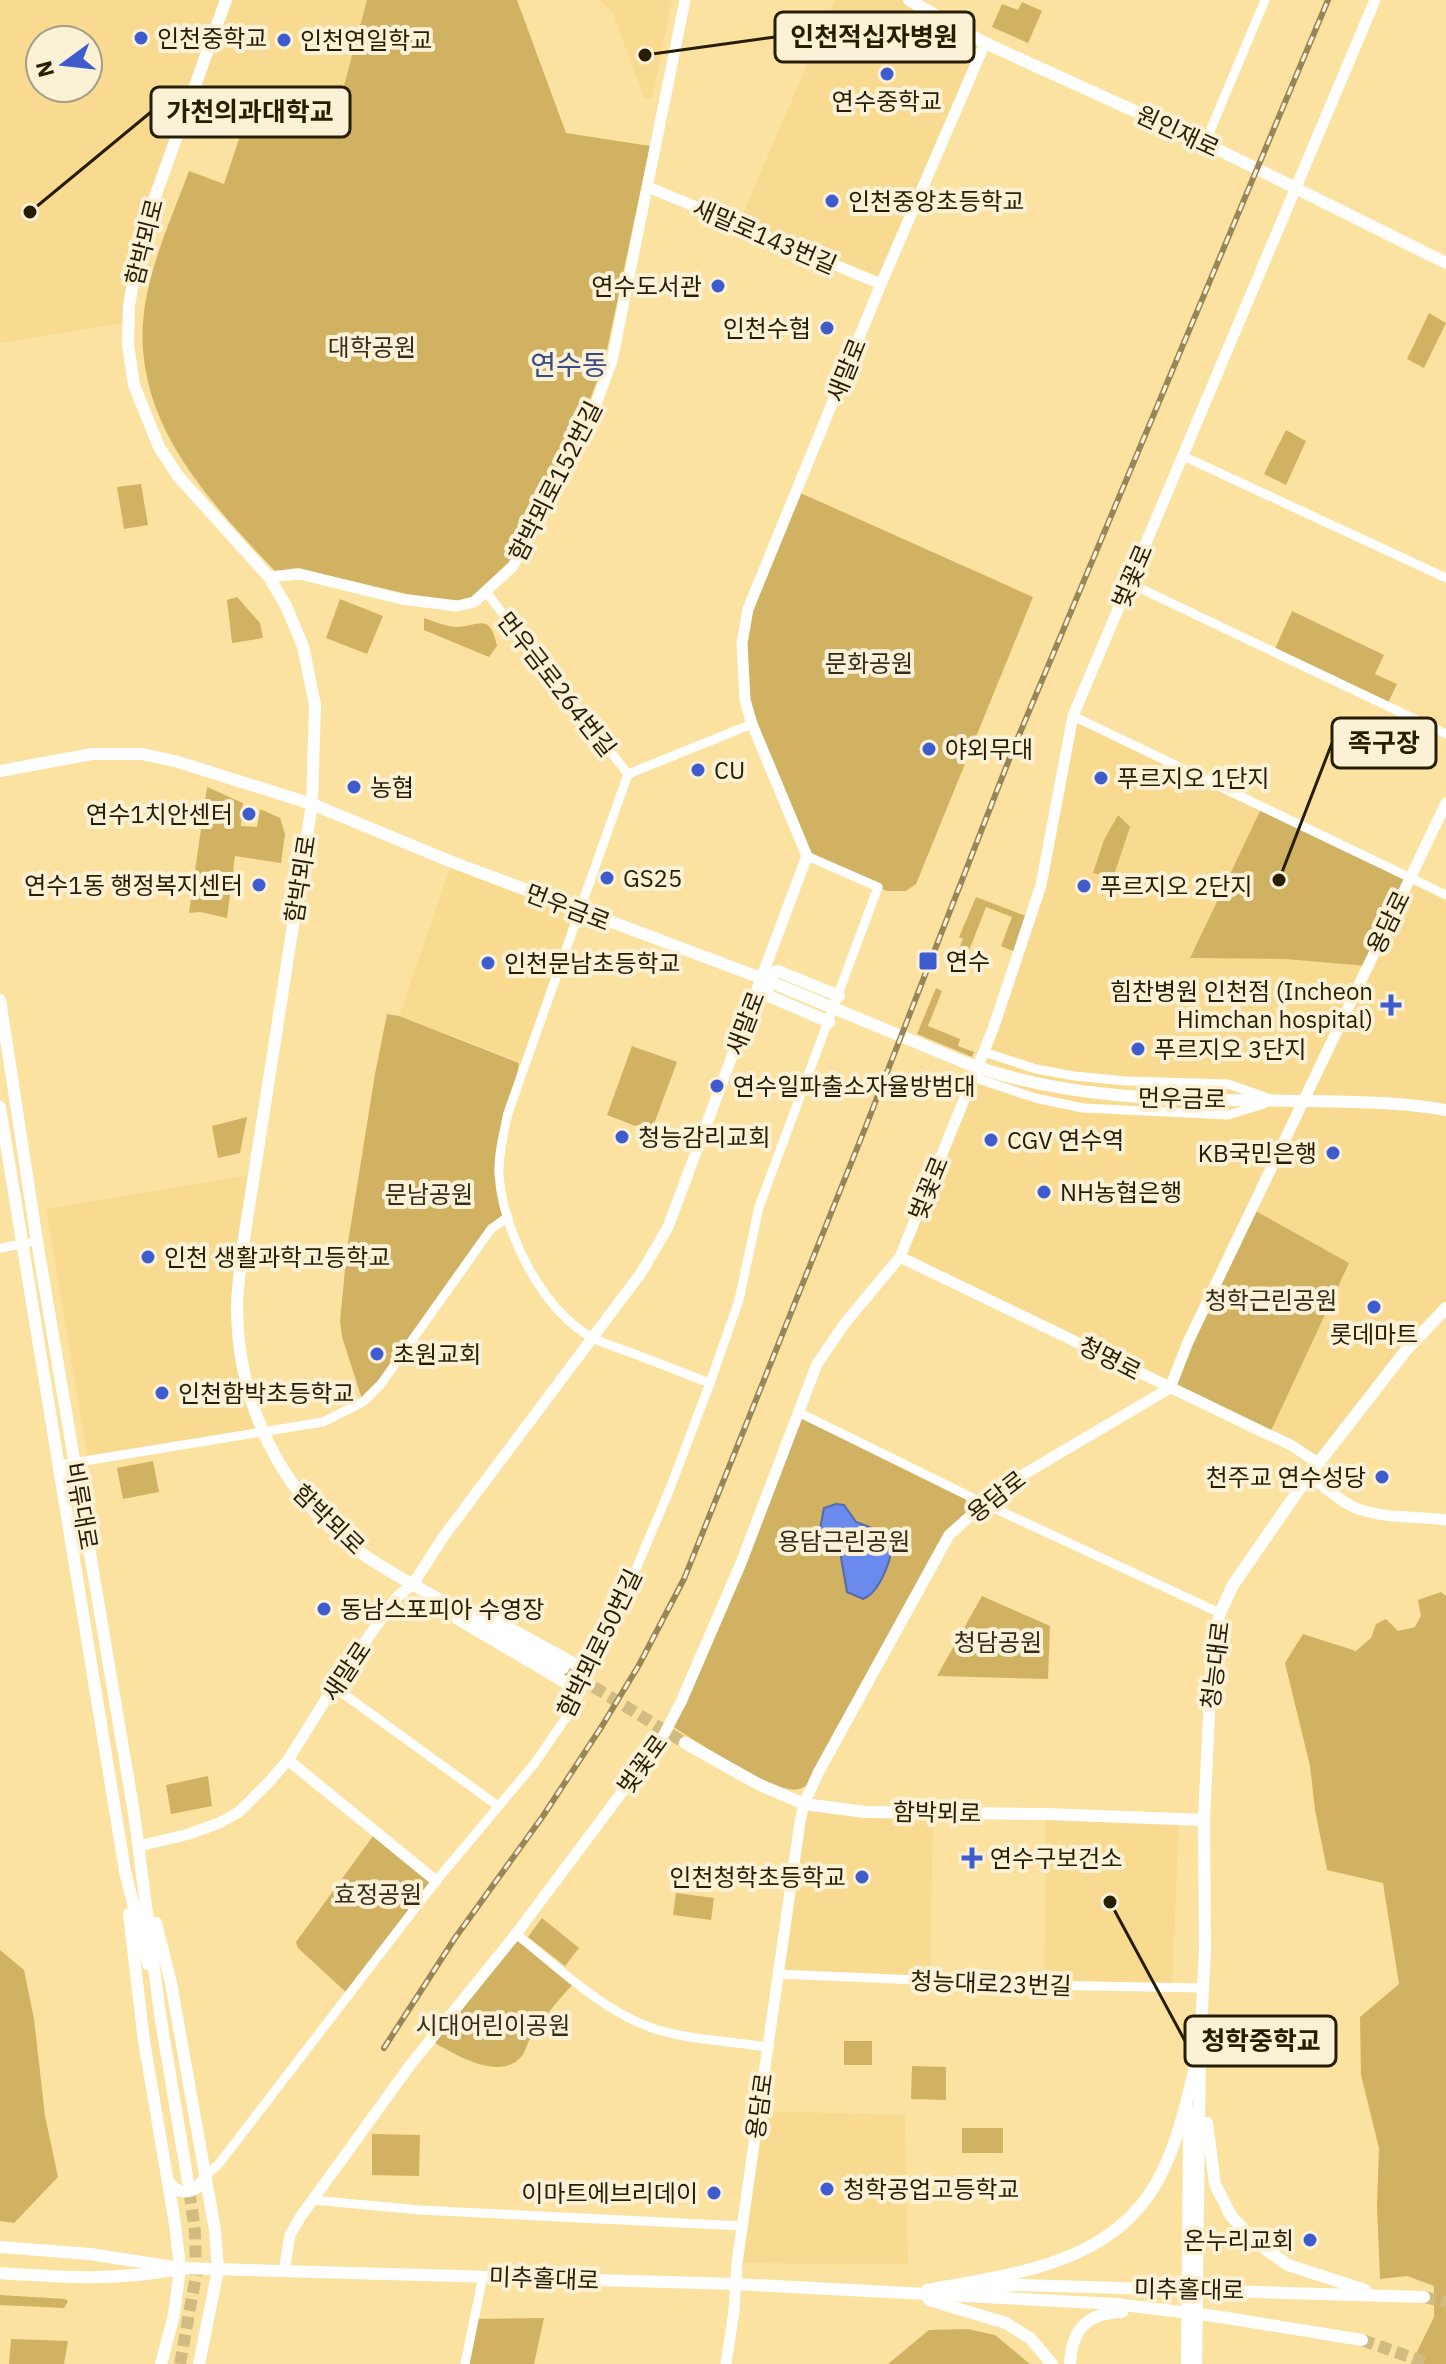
<svg xmlns="http://www.w3.org/2000/svg" width="1446" height="2364" viewBox="0 0 1446 2364" font-family="'IBM Plex Sans','Noto Sans KR',sans-serif">
<style>
.built{fill:#f8db91;fill-rule:evenodd}
.green{fill:#d1b263}
.water{fill:#6a8aee;stroke:#5669a8;stroke-width:2}
.lines{fill:none;stroke-linecap:round;stroke-linejoin:round}
.secondary-tunnel{stroke:#d1bb81;stroke-width:12;stroke-dasharray:12 6;stroke-linecap:butt}
.minor{stroke:#fff;stroke-width:9}
.tertiary{stroke:#fff;stroke-width:11}
.secondary{stroke:#fff;stroke-width:12}
.rail-casing{stroke:#998657;stroke-width:6}
.rail{stroke:#fbf1d7;stroke-width:3;stroke-dasharray:9;stroke-linecap:butt}
.poi-dot{fill:#3f5cce;stroke:#fbf1d7;stroke-width:3}
.labels{text-anchor:middle;dominant-baseline:central;stroke-width:8;stroke-linejoin:round;paint-order:stroke}
.poi-label{font-size:24px;fill:#271d03;stroke:#fbf1d7;text-anchor:start}
.street-label{font-size:24px;fill:#271d03;stroke:#fbf1d7}
.park-label{font-size:24px;fill:#352d18;stroke:#fbf1d7}
.quarter-label{font-size:28px;fill:#384b85;stroke:#fbf1d7}
.leader{fill:none;stroke:#271d03;stroke-width:3}
.callout-dot{fill:#271d03;stroke:#fbf1d7;stroke-width:3}
.callout{fill:#fbf1d7;stroke:#271d03;stroke-width:3}
.callout-label{font-size:26px;text-anchor:middle;font-weight:bold;fill:#271d03}
</style>
<rect width="100%" height="100%" fill="#fce2a0"/>
<g class="built">
<path d="M0,0H367L332,130L215,95L198,80L142,233L128,322L0,343ZM40,40H88V88H40Z"/>
<path d="M599,0H672L652,98H644L613,13Z"/>
<path d="M835,0H909L985,43L881,284L738,225Z"/>
<path d="M1073,716L1446,894V1314L1318,1463L900,1257L973,1077L1037,899Z"/>
<path d="M452,862L578,911L525,1063L399,1016Z"/>
<path d="M254,1174L239,1345L262,1430L88,1460L46,1209Z"/>
<path d="M804,1804L933,1812L930,1981L778,1974Z"/>
<path d="M1046,1814L1179,1819L1172,1988L1044,1985Z"/>
<path d="M759,2111L905,2115L908,2264L737,2263Z"/>
</g>
<g class="green">
<path d="M367,0H517L566,133L650,146L605,359L582,421L509,563L472,597L455,602L424,598L297,568L275,571C204,496 125,413 146,299C154,255 174,212 189,171L224,184L250,106L332,130Z"/>
<path d="M1022,2L1042,11L1028,43L992,27L1002,4L1018,10Z"/>
<path d="M1429,313L1446,323L1424,368L1407,359Z"/>
<path d="M1286,430L1306,441L1286,485L1264,474Z"/>
<path d="M141,484L148,525L124,529L117,487Z"/>
<path d="M796,491L1033,597L916,884L906,891H887L807,856L745,700L748,609Z"/>
<path d="M237,597L260,623L263,638L232,643L227,600Z"/>
<path d="M340,599L383,616L367,654L326,638Z"/>
<path d="M1292,611L1384,655L1375,674L1397,684L1387,705L1274,651Z"/>
<path d="M424,618C434,621 446,627 457,627C479,626 490,612 497,646L489,657L424,630Z"/>
<path d="M207,787L243,803L241,826L257,827L260,809L280,818L285,834L281,863L235,856L227,918L200,912L189,913Z"/>
<path d="M1262,807L1410,878L1368,966L1285,959L1190,958Z"/>
<path d="M1118,815L1130,827L1113,878L1093,873L1104,840Z"/>
<path d="M976,897L1026,916L1015,952L1001,946L1012,917L986,907L963,966L953,963L963,939L959,937Z"/>
<path d="M936,988L942,991L928,1026L960,1039L958,1046L974,1052L972,1057L917,1034Z"/>
<path d="M387,1014L399,1016L519,1063L499,1173L508,1217L491,1229L363,1402L342,1337L340,1321L347,1249L375,1074Z"/>
<path d="M632,1046L677,1062L651,1132L607,1115Z"/>
<path d="M247,1117L240,1153L218,1158L212,1126Z"/>
<path d="M1252,1209L1349,1263L1269,1435L1170,1388Z"/>
<path d="M798,1412L964,1493L969,1515L952,1533L818,1773C813,1779 807,1787 799,1789C776,1796 694,1739 670,1725Z"/>
<path d="M153,1461L159,1492L123,1499L117,1468Z"/>
<path d="M1441,1592L1446,1596V2364H1411L1434,2317V2286L1407,2276L1380,2279L1377,2206L1379,2148L1361,2075L1360,2017L1399,1984L1383,1883L1327,1870L1315,1810L1310,1766L1285,1663L1303,1634L1356,1651L1371,1638L1376,1624L1386,1619L1398,1631L1415,1627L1421,1616L1418,1600Z"/>
<path d="M982,1596L1050,1626L1048,1679L937,1676Z"/>
<path d="M208,1776L212,1806L171,1814L166,1785Z"/>
<path d="M376,1832L436,1881L349,1995L298,1948L296,1942Z"/>
<path d="M676,1893L714,1898L711,1920L673,1915Z"/>
<path d="M542,1918L579,1948L565,1966L528,1937Z"/>
<path d="M516,1934L576,1981C559,1999 543,2018 530,2039C527,2044 525,2052 522,2056C500,2083 452,2053 430,2040Z"/>
<path d="M0,1950L24,1970L34,2019L45,2116L58,2177L14,2223L0,2221Z"/>
<rect x="844" y="2041" width="28" height="24"/>
<path d="M912,2066L946,2067V2100L911,2099Z"/>
<rect x="962" y="2128" width="41" height="25"/>
<path d="M372,2134L420,2135L419,2176L372,2175Z"/>
<path d="M0,2295L65,2299L68,2301L64,2308L0,2305Z"/>
<path d="M544,2318L534,2364H465L474,2319Z"/>
<path d="M968,2329L995,2335L1030,2364H888L929,2330Z"/>
<path d="M11,2339L68,2341L64,2364H9Z"/>
</g>
<path class="water" d="M836,1504L844,1505L856,1522L880,1531L891,1542C893,1559 879,1593 863,1599L847,1592L840,1552L820,1529L824,1508Z"/>
<g class="lines">
<g class="secondary-tunnel">
<path d="M563,1668L685,1743"/>
<path d="M1424,2297L1446,2302"/>
<path d="M1362,2340L1430,2364"/>
<path d="M180,2364L196,2275L195,2231L188,2182"/>
</g>
<g class="minor">
<path d="M1205,143L1265,0"/>
<path d="M1183,456L1446,578"/>
<path d="M1129,583L1446,734"/>
<path d="M486,592L628,774L508,1113C504,1132 498,1154 499,1174C503,1231 540,1306 589,1336C601,1343 616,1347 629,1352C656,1362 683,1373 710,1383"/>
<path d="M1073,716L1446,895"/>
<path d="M628,774L752,724"/>
<path d="M984,1052L1036,1069L1074,1076L1126,1081L1228,1084L1268,1098"/>
<path d="M973,1077L1035,1098L1083,1108L1228,1115L1264,1104"/>
<path d="M0,1248L28,1243"/>
<path d="M798,1412L983,1503L1220,1613"/>
<path d="M60,1465L323,1422L363,1402L381,1384L491,1229L508,1217"/>
<path d="M334,1687L498,1806"/>
<path d="M516,1934C558,1967 601,2010 652,2028C688,2040 730,2041 767,2047"/>
<path d="M778,1974L1036,1985L1204,1988"/>
<path d="M206,2175L218,2165L436,1881L534,1764L572,1709L611,1628L669,1491L710,1383L739,1300L759,1207L878,887L807,856"/>
<path d="M313,2200L420,2210L742,2226"/>
<path d="M465,2364L483,2276"/>
</g>
<g class="tertiary">
<path d="M648,187L881,284"/>
<path d="M269,577L300,574L401,599L457,606L474,602L513,566L588,425L612,361L685,0"/>
<path d="M900,1257L1265,1433L1291,1445L1318,1463"/>
<path d="M1309,1475C1324,1486 1339,1501 1356,1508C1384,1519 1417,1516 1446,1520"/>
<path d="M288,1760L436,1881"/>
<path d="M139,1846L189,1834L219,1823L239,1812L269,1782L288,1760L341,1675L397,1597L413,1584L444,1536L641,1273L668,1227L807,856L752,724L745,700L742,643L748,609L881,284L985,43"/>
<path d="M284,2271L290,2235L301,2216L411,2064L516,1934L661,1740L681,1702L741,1563L817,1364L845,1323L900,1257L993,1029L1041,885L1073,716L1375,0"/>
<path d="M726,2364L734,2311L737,2263L800,1822L804,1804L818,1773L949,1535L1004,1486L1170,1388L1188,1342L1446,803"/>
</g>
<g class="secondary">
<path d="M226,0L142,233L129,305L128,345L134,385L159,447L178,476L269,577L286,606L303,646L315,705L312,804L241,1258C240,1274 237,1291 237,1307C237,1402 280,1492 357,1550C381,1568 409,1582 435,1597C478,1621 520,1644 563,1668"/>
<path d="M909,0L985,43L1205,143L1446,263"/>
<path d="M0,771L92,754H142L175,761L312,804L452,862L761,978L966,1063C1077,1104 1195,1099 1311,1101C1356,1102 1402,1102 1446,1110"/>
<path d="M0,1000L37,1241L134,1813L160,2014L188,2182"/>
<path d="M829,1022L769,996L761,978L778,971L839,996"/>
<path d="M0,1107L125,1871L148,1964"/>
<path d="M480,1612L589,1672"/>
<path d="M458,1619L580,1691"/>
<path d="M685,1743L758,1784L804,1804L865,1812L1046,1814L1204,1820"/>
<path d="M129,1914L144,2041L175,2224L180,2268L174,2315L161,2364"/>
<path d="M156,1923L171,1983L215,2230L218,2270L199,2364"/>
<path d="M1207,2123L1215,2184L1231,2216L1258,2244L1288,2265L1365,2290"/>
<path d="M168,2181C179,2198 198,2193 206,2175"/>
<path d="M0,2247L90,2254L180,2268L736,2284L1116,2304L1221,2317L1362,2340"/>
<path d="M0,2273C59,2277 114,2281 173,2270"/>
<path d="M958,2289L1019,2285L1424,2297"/>
<path d="M927,2290C1019,2273 1123,2263 1165,2166C1179,2135 1187,2100 1195,2067"/>
<path d="M929,2300L1006,2323L1031,2339L1052,2364"/>
<path d="M1070,2364C1072,2330 1086,2313 1122,2312"/>
<path d="M1187,2364L1189,2130L1191,2111"/>
<path d="M1196,2364L1200,2048L1205,1951L1204,1820L1212,1652L1220,1613L1233,1585L1309,1475L1407,1349L1446,1308"/>
</g>
<defs>
<path id="rail" d="M384,2048L455,1938L543,1816L602,1726L639,1665L684,1579L866,1126L1014,747L1328,0"/>
</defs>
<use href="#rail" class="rail-casing"/>
<use href="#rail" class="rail"/>
</g>
<g class="poi-dot">
<circle cx="141" cy="38" r="8"/>
<circle cx="284" cy="40" r="8"/>
<circle cx="887" cy="74" r="8"/>
<circle cx="832" cy="201" r="8"/>
<circle cx="718" cy="286" r="8"/>
<circle cx="827" cy="328" r="8"/>
<circle cx="929" cy="749" r="8"/>
<circle cx="698" cy="770" r="8"/>
<circle cx="1101" cy="778" r="8"/>
<circle cx="354" cy="787" r="8"/>
<circle cx="249" cy="814" r="8"/>
<circle cx="607" cy="878" r="8"/>
<circle cx="259" cy="885" r="8"/>
<circle cx="1084" cy="886" r="8"/>
<rect x="918" y="951" width="20" height="20" rx="4"/>
<circle cx="488" cy="963" r="8"/>
<path d="M1387 993h8v8h8v8h-8v8h-8v-8h-8v-8h8z"/>
<circle cx="1138" cy="1049" r="8"/>
<circle cx="717" cy="1086" r="8"/>
<circle cx="622" cy="1137" r="8"/>
<circle cx="991" cy="1140" r="8"/>
<circle cx="1333" cy="1153" r="8"/>
<circle cx="1044" cy="1192" r="8"/>
<circle cx="148" cy="1257" r="8"/>
<circle cx="1374" cy="1307" r="8"/>
<circle cx="377" cy="1354" r="8"/>
<circle cx="162" cy="1393" r="8"/>
<circle cx="1382" cy="1477" r="8"/>
<circle cx="324" cy="1609" r="8"/>
<path d="M968 1846h8v8h8v8h-8v8h-8v-8h-8v-8h8z"/>
<circle cx="862" cy="1877" r="8"/>
<circle cx="827" cy="2189" r="8"/>
<circle cx="714" cy="2193" r="8"/>
<circle cx="1310" cy="2240" r="8"/>
</g>
<g class="labels">
<g class="poi-label">
<text x="157" y="38">인천중학교</text>
<text x="300" y="40">인천연일학교</text>
<text x="887" y="101" text-anchor="middle">연수중학교</text>
<text x="848" y="201">인천중앙초등학교</text>
<text x="702" y="286" text-anchor="end">연수도서관</text>
<text x="811" y="328" text-anchor="end">인천수협</text>
<text x="945" y="749">야외무대</text>
<text x="714" y="770">CU</text>
<text x="1117" y="778">푸르지오 1단지</text>
<text x="370" y="787">농협</text>
<text x="233" y="814" text-anchor="end">연수1치안센터</text>
<text x="623" y="878">GS25</text>
<text x="243" y="885" text-anchor="end">연수1동 행정복지센터</text>
<text x="1100" y="886">푸르지오 2단지</text>
<text x="946" y="961">연수</text>
<text x="504" y="963">인천문남초등학교</text>
<text x="1373" y="991" text-anchor="end">힘찬병원 인천점 (Incheon<tspan x="1373" dy="28">Himchan hospital)</tspan></text>
<text x="1154" y="1049">푸르지오 3단지</text>
<text x="733" y="1086">연수일파출소자율방범대</text>
<text x="638" y="1137">청능감리교회</text>
<text x="1007" y="1140">CGV 연수역</text>
<text x="1317" y="1153" text-anchor="end">KB국민은행</text>
<text x="1060" y="1192">NH농협은행</text>
<text x="164" y="1257">인천 생활과학고등학교</text>
<text x="1374" y="1334" text-anchor="middle">롯데마트</text>
<text x="393" y="1354">초원교회</text>
<text x="178" y="1393">인천함박초등학교</text>
<text x="1366" y="1477" text-anchor="end">천주교 연수성당</text>
<text x="340" y="1609">동남스포피아 수영장</text>
<text x="990" y="1858">연수구보건소</text>
<text x="846" y="1877" text-anchor="end">인천청학초등학교</text>
<text x="843" y="2189">청학공업고등학교</text>
<text x="698" y="2193" text-anchor="end">이마트에브리데이</text>
<text x="1294" y="2240" text-anchor="end">온누리교회</text>
</g>
<g class="street-label">
<text transform="translate(1178 131) rotate(25)">원인재로</text>
<text transform="translate(765 236) rotate(23)">새말로143번길</text>
<text transform="translate(144 242) rotate(-76)">함박뫼로</text>
<text transform="translate(846 370) rotate(-68)">새말로</text>
<text transform="translate(555 481) rotate(-63)">함박뫼로152번길</text>
<text transform="translate(1132 576) rotate(-67)">벚꽃로</text>
<text transform="translate(557 684) rotate(52)">먼우금로264번길</text>
<text transform="translate(300 879) rotate(-81)">함박뫼로</text>
<text transform="translate(568 907) rotate(21)">먼우금로</text>
<text transform="translate(1388 922) rotate(-64)">용담로</text>
<text transform="translate(745 1023) rotate(-69)">새말로</text>
<text transform="translate(1182 1098) rotate(1)">먼우금로</text>
<text transform="translate(928 1188) rotate(-68)">벚꽃로</text>
<text transform="translate(1110 1358) rotate(27)">청명로</text>
<text transform="translate(996 1496) rotate(-38)">용담로</text>
<text transform="translate(82 1506) rotate(80)">비류대로</text>
<text transform="translate(329 1519) rotate(44)">함박뫼로</text>
<text transform="translate(599 1643) rotate(-64)">함박뫼로50번길</text>
<text transform="translate(1215 1665) rotate(-83)">청능대로</text>
<text transform="translate(346 1671) rotate(-56)">새말로</text>
<text transform="translate(642 1764) rotate(-54)">벚꽃로</text>
<text transform="translate(937 1812) rotate(1)">함박뫼로</text>
<text transform="translate(991 1983) rotate(2)">청능대로23번길</text>
<text transform="translate(759 2106) rotate(-82)">용담로</text>
<text transform="translate(544 2278) rotate(2)">미추홀대로</text>
<text transform="translate(1189 2289) rotate(1)">미추홀대로</text>
</g>
<g class="park-label">
<text x="372" y="347">대학공원</text>
<text x="869" y="663">문화공원</text>
<text x="429" y="1194">문남공원</text>
<text x="1271" y="1300">청학근린공원</text>
<text x="844" y="1541">용담근린공원</text>
<text x="998" y="1642">청담공원</text>
<text x="378" y="1894">효정공원</text>
<text x="493" y="2025">시대어린이공원</text>
</g>
<g class="quarter-label">
<text x="569" y="364">연수동</text>
</g>
</g>
<path class="leader" d="M645 55L775 37M30 212L151 112M1279 880L1332 743M1110 1902L1185 2041"/>
<g class="callout-dot">
<circle cx="645" cy="55" r="8"/>
<circle cx="30" cy="212" r="8"/>
<circle cx="1279" cy="880" r="8"/>
<circle cx="1110" cy="1902" r="8"/>
</g>
<g class="callout">
<rect x="775" y="12" width="199" height="50" rx="8"/>
<rect x="151" y="87" width="199" height="50" rx="8"/>
<rect x="1332" y="718" width="104" height="50" rx="8"/>
<rect x="1185" y="2016" width="151" height="50" rx="8"/>
</g>
<g class="callout-label">
<text x="874" y="46">인천적십자병원</text>
<text x="250" y="121">가천의과대학교</text>
<text x="1384" y="752">족구장</text>
<text x="1261" y="2050">청학중학교</text>
</g>
<g transform="translate(64 64) rotate(255)"><circle r="38" fill="#fbf1d7" stroke="#a69c82" stroke-width="2"/>
<path d="M0-6L14 30L0 20L-14 30Z" fill="#3f5cce"/>
<text y="-12" font-size="22" font-weight="bold" text-anchor="middle" fill="#271d03">N</text>
</g>
</svg>
